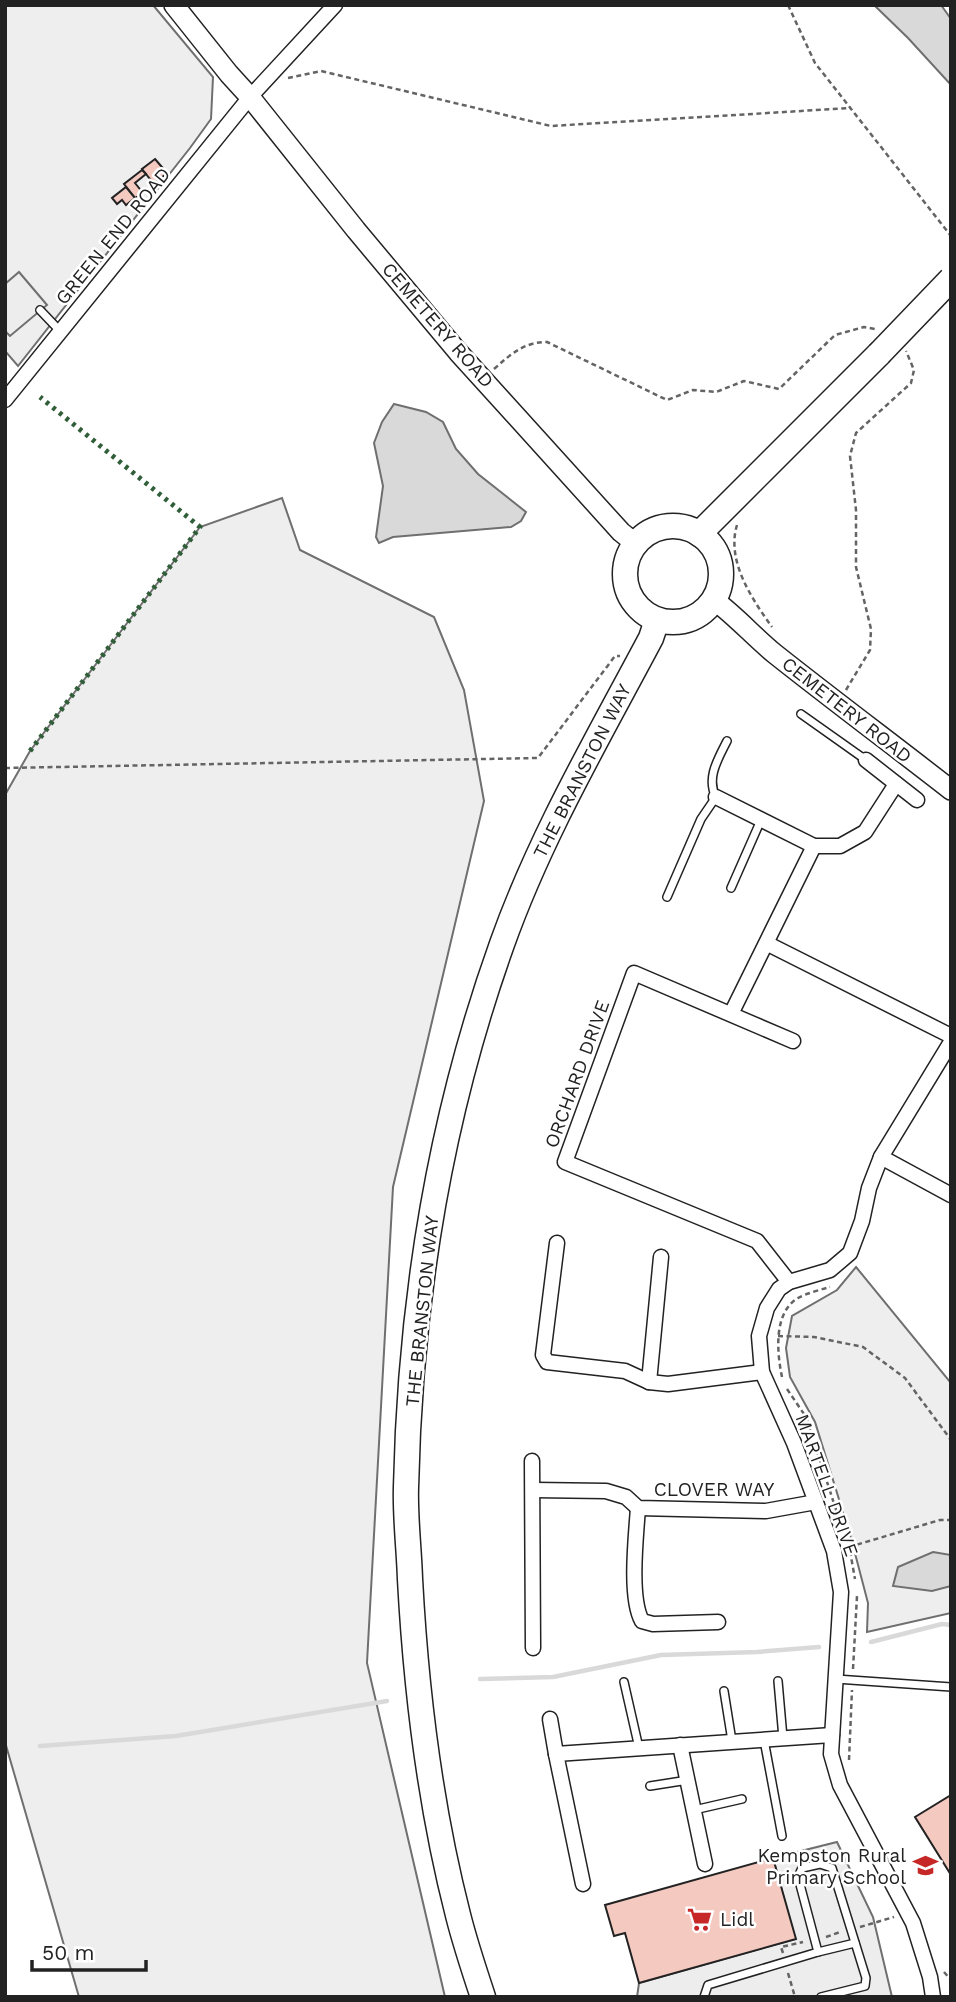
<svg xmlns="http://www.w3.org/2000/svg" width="956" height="2002" viewBox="0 0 956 2002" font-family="'Work Sans',sans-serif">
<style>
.green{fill:#eee;stroke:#6f6f6f;stroke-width:2}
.parking{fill:#ededed;stroke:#6f6f6f;stroke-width:2}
.water{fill:#d9d9d9;stroke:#6f6f6f;stroke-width:2}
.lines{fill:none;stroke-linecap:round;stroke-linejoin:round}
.stream{stroke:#d9d9d9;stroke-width:4.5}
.building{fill:#f3c9c0;stroke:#222;stroke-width:2}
.lane-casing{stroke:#222;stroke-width:10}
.street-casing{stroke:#222;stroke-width:17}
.secondary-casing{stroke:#222;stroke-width:22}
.highway-casing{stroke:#222;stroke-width:27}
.path{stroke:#646464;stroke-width:2.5;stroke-dasharray:5 3.5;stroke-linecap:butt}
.lane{stroke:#fff;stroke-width:7}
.street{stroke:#fff;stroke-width:14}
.secondary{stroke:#fff;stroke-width:19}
.highway{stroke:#fff;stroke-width:24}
.highway-bridge-casing{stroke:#222;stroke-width:27;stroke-linecap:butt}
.highway-bridge{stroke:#fff;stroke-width:24}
.hedge{stroke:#2f5e38;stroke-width:5;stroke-dasharray:3.5 5;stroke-linecap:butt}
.labels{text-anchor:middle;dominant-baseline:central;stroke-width:5;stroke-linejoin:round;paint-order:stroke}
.street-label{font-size:19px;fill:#222;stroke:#fff}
.poi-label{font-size:19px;fill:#222;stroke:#fff;text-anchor:end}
</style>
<rect width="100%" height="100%" fill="#fff"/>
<g class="green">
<path d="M5,5H153L213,77L211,119L190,148L18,366L5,351Z"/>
<path d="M282,498L300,550L434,617L464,690L484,801L393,1187L367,1663L445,1997H79L5,1742V795L30,751L200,527Z"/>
<path d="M856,1267L951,1383V1613L867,1632L868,1603L851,1538L815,1422L790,1377L786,1348L792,1316L837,1290Z"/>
</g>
<g class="parking">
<path d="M19,272L47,305L10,336L5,331V284Z"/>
<path d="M837,1842L873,1917L892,1997H637L639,1983L795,1939L773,1858Z"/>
</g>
<g class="water">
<path d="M874,5H941L951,19V85L908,38Z"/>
<path d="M394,404L426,412L443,422L456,449L478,474L526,512L521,521L511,527L393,537L379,543L376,537L383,486L374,443L382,422Z"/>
<path d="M933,1552L951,1555V1586L932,1591L893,1586L898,1567Z"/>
</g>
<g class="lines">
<g class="stream">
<path d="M871,1642L942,1624L951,1625"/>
<path d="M480,1679L553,1677L661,1655L757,1652L819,1647"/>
<path d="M40,1746L176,1736L387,1701"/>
</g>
</g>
<g class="building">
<path d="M155,159L167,173L154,184L142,169Z"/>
<path d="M142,170L146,174L135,183L143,193L135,198L124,184Z"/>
<path d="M126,187L135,198L126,205L122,200L117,204L112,198Z"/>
<path d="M951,1795V1875L915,1817Z"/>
<path d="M773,1858L796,1939L639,1983L625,1933L614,1936L605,1905Z"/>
</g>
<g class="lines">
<defs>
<g id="lane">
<path d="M40,310L60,331"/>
<path d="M801,714L866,760"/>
<path d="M731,888L761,820"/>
<path d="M667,897L701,819L716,797C706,778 718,759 727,741"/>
<path d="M836,1679L951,1687"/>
<path d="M778,1681L783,1738"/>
<path d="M624,1682L639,1748"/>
<path d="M724,1691L732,1741"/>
<path d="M764,1740L782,1836"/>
<path d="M650,1786L688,1780"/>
<path d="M694,1810L742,1799"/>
<path d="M818,1952L855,1943"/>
<path d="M704,1997L708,1985L818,1952L798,1877L802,1868L820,1864L832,1868L866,1978L865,1986L821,1997"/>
</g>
<g id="street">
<path d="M5,400L250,97L335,5"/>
<path d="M866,760L917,800"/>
<path d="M716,797L814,846H840L865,832L896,784"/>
<path d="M768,944L951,1036"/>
<path d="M731,1014L814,846"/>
<path d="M881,1157L951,1195"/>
<path d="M557,1243L543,1355L547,1362L625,1371L649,1382L668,1384L762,1372"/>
<path d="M789,1282L757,1241L565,1162L634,973L793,1041"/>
<path d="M649,1382L661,1257"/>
<path d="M532,1461L533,1648"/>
<path d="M534,1490L606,1491L626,1497L638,1508L766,1511L816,1502"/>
<path d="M638,1508C636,1536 629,1598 642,1621L653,1624L718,1622"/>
<path d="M550,1719L556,1754"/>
<path d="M680,1745L705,1864"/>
<path d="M583,1884L556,1754L832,1735"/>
<path d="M933,1997L930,1977L913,1923L840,1785L831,1754L841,1592L834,1551L794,1443L762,1372L759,1336L767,1308L779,1289L789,1282L830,1270L850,1253L862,1221L869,1188L881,1157L951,1042"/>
</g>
<g id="secondary">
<path d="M174,5L229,74L250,97L356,230L458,352L621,532L636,544"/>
<path d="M714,600C736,616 754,637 775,654C833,700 892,744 951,790"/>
</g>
<g id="highway">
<circle cx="673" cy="574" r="48"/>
<path d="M699,534L879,354"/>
<path d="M483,1997C474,1970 465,1943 458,1915C430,1806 416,1691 410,1579C409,1548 405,1517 406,1487C410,1303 440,1117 502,944C540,837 598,738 651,638L657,620"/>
</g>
</defs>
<use href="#lane" class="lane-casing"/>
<use href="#street" class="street-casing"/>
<use href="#secondary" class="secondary-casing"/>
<use href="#highway" class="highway-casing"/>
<g class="path">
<path d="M788,5L815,63L951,236"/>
<path d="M288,78L321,71L551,126L851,108"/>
<path d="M494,369C511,354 524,342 547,342L667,400L693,390L716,392L744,381L779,389L835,335L864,327L875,329"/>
<path d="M737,525C726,561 752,599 772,627"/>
<path d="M846,690L870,650L871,629L856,567V510L850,456L856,433L911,383L914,370L906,351"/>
<path d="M5,768L538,758L615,656H620"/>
<path d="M778,1336L814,1337L863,1347L905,1378L951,1440"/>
<path d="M782,1377C777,1353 773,1313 798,1298C807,1293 820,1290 830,1287"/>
<path d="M787,1389L806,1417L841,1525"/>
<path d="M849,1547L940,1520H951"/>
<path d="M850,1551L855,1579"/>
<path d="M853,1669L857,1596"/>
<path d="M849,1760L852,1690"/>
<path d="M860,1927L894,1917"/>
<path d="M826,1937L840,1932"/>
<path d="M783,1953L781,1947L803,1942"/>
<path d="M944,1972L951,1980"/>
<path d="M788,1973L795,1997"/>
</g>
<use href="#lane" class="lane"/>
<use href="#street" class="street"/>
<use href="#secondary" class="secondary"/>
<use href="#highway" class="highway"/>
<defs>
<path id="highway-bridge" d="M879,354L951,279"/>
</defs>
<use href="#highway-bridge" class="highway-bridge-casing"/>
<use href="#highway-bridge" class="highway-bridge"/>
<path class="hedge" d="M30,751L200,527L40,397"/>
</g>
<defs>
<symbol id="school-bare" viewBox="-9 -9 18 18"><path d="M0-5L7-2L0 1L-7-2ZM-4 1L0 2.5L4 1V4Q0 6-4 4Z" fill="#c62828" stroke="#fff" stroke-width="2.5" paint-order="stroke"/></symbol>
<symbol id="supermarket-bare" viewBox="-9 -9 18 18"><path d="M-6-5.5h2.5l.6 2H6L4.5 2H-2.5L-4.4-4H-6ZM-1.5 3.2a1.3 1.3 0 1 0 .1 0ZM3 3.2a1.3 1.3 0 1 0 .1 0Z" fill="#c62828" stroke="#fff" stroke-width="2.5" paint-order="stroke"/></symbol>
</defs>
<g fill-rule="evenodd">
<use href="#school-bare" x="908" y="1848" width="35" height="35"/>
<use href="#supermarket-bare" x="682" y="1902" width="35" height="35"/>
</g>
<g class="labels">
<g class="street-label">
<text transform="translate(113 236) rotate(-51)">GREEN END ROAD</text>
<text transform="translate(438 325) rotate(49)">CEMETERY ROAD</text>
<text transform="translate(847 710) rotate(38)">CEMETERY ROAD</text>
<text transform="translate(582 771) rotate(-63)">THE BRANSTON WAY</text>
<text transform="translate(577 1074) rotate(-70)">ORCHARD DRIVE</text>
<text transform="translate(422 1311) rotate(-84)">THE BRANSTON WAY</text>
<text transform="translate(827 1485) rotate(70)">MARTELL DRIVE</text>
<text x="714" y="1489">CLOVER WAY</text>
</g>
<g class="poi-label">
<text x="906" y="1855">Kempston Rural<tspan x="906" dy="22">Primary School</tspan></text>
<text x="720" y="1919" text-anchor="start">Lidl</text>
</g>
</g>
<rect width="956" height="2002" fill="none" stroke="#222222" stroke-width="14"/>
<path d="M32 1960v10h114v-10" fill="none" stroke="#222222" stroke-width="3.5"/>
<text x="42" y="1960" font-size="21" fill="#222222" stroke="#ffffff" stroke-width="5" paint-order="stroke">50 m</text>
</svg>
